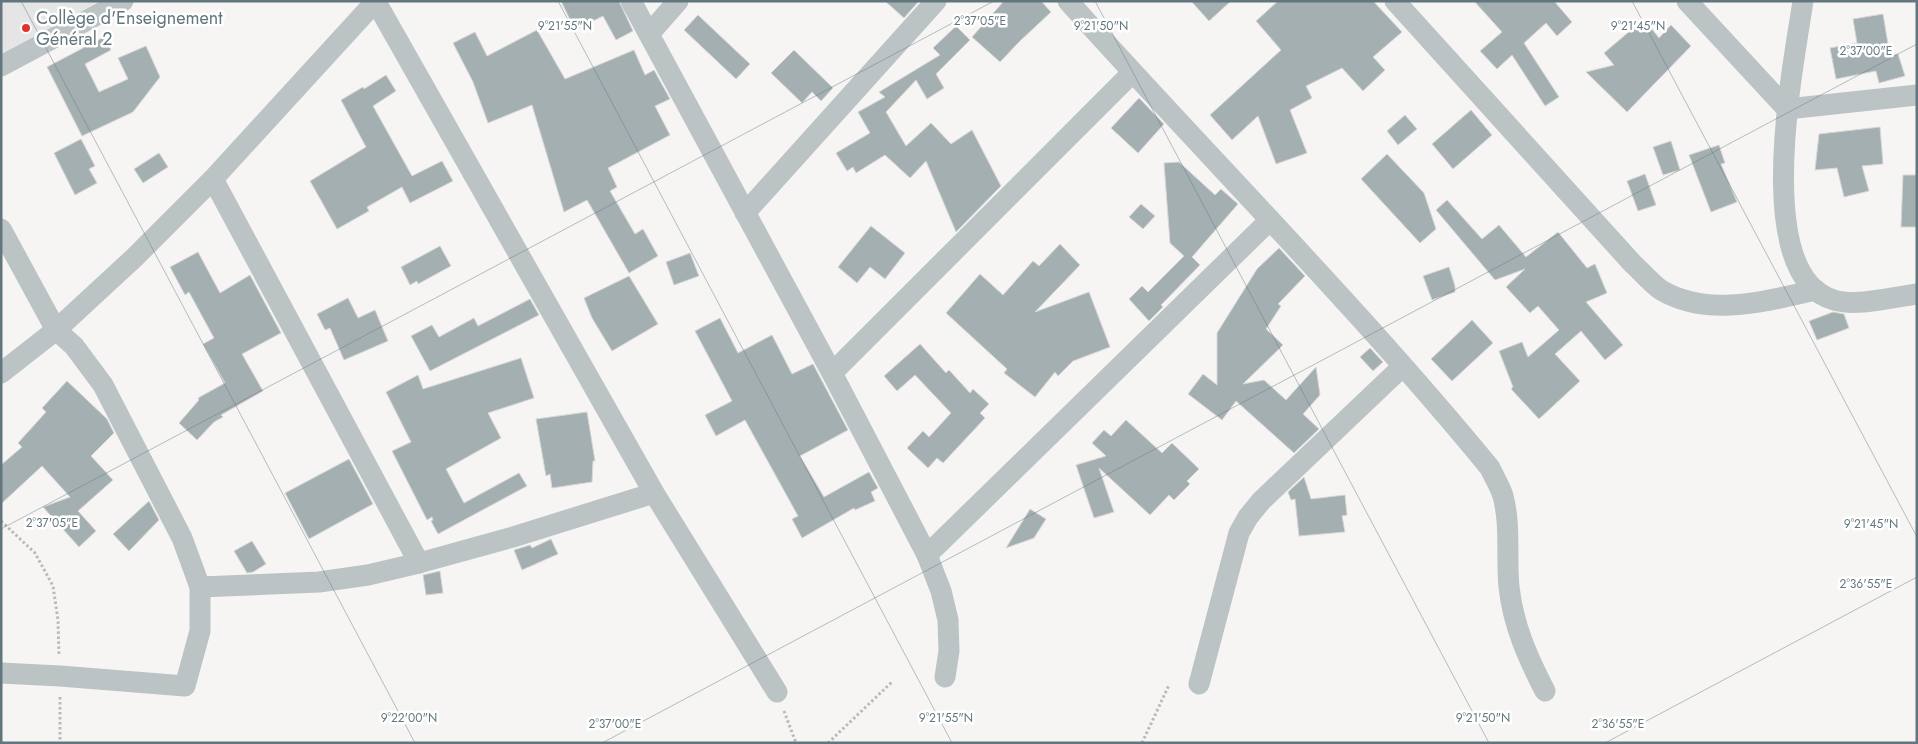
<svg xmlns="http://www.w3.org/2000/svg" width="1918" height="744" viewBox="0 0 1918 744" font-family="Jost,sans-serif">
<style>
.built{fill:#e4e5e4}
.building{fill:#a4afb2;stroke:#d7d7d5}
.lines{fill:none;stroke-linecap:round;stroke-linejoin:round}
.path{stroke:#b7bbbd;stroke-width:3;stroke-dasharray:2.5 2.5;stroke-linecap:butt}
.minor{stroke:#bcc3c5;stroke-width:21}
.ticks{fill:none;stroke:#62777d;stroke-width:1;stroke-opacity:0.45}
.poi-dot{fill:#db332e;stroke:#fff;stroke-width:2}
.labels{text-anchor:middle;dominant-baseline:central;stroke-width:5;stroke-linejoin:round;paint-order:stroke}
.poi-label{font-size:18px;fill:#62777d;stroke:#fff;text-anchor:start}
.ticks-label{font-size:12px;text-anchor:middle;fill:#62777d;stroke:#fff;stroke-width:5;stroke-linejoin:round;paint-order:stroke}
</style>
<rect width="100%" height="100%" fill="#f6f5f3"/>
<path class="built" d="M1,1H99L1,54Z"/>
<g class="building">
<path d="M561,1H619L633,31L616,40L603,16L575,30Z"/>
<path d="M885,1H919L904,18Z"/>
<path d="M1004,1H1041L1051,12L1020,41L1000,62L972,37Z"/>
<path d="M1191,1H1231L1209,21Z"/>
<path d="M1278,1H1373L1402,32L1373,57L1385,70L1363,91L1342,68L1306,86L1312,98L1290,110L1307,153L1276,164L1258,116L1232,140L1210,115L1281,50L1256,21Z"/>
<path d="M1474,1H1554L1572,22L1557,36L1546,23L1524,43L1559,97L1545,106L1512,55L1497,69L1480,51L1502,32Z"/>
<path d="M1883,14L1890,56L1898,54L1905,76L1879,83L1876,71L1836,79L1830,48L1857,43L1853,19Z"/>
<path d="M698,15L750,64L736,79L684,30Z"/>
<path d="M1644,19L1659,38L1671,25L1691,46L1627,112L1586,72L1614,65L1604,53Z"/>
<path d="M956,26L970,40L936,74L944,88L927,99L916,80L886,112L906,146L931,123L951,144L972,130L1001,186L956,232L926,161L910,178L885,155L856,173L853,167L847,171L836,153L870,133L858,112L885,97L879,92L940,55L933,48Z"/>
<path d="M537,30L565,79L634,50L645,75L654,70L670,99L655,106L670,135L608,168L617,187L610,191L635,234L643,229L658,256L629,273L587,200L564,212L532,105L488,123L473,82L453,43L475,32L487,56Z"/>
<path d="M104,37L111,50L85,64L99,92L128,79L118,58L146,46L160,77L133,112L82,136L47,67Z"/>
<path d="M794,50L833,88L821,101L812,92L802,103L771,73Z"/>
<path d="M386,75L396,91L373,106L412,176L442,161L453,181L410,203L402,187L367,207L369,211L337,229L310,181L366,147L341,100L363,87L364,89Z"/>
<path d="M1139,98L1164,124L1138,153L1111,128Z"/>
<path d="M1471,110L1492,135L1453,169L1432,144Z"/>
<path d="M1405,115L1417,129L1398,145L1387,131Z"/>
<path d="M1880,127L1883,164L1862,166L1869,191L1844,197L1837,168L1815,170L1819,134Z"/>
<path d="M81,139L95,166L89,169L97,183L75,195L54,153Z"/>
<path d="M1671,141L1680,170L1663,175L1653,147Z"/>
<path d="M1719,145L1725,163L1721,164L1737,202L1711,212L1689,155Z"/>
<path d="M159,153L168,167L143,183L134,169Z"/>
<path d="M1387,154L1424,193L1436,229L1420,243L1361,179Z"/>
<path d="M1179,162L1215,195L1221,189L1238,204L1192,257L1200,265L1161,305L1163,307L1149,321L1129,299L1142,286L1148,292L1184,256L1170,243L1164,163Z"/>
<path d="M1645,174L1656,205L1638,211L1627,181Z"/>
<path d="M1903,175H1917V227H1901Z"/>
<path d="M1447,200L1482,239L1499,225L1526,257L1558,232L1587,268L1595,264L1607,293L1586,302L1623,345L1605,360L1581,331L1555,354L1580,381L1539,419L1511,389L1513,387L1499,351L1522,342L1528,357L1559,330L1538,306L1530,313L1506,287L1525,269L1495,280L1436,210Z"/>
<path d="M1141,204L1155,216L1143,229L1129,217Z"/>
<path d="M871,226L905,253L885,279L870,267L857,283L838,267Z"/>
<path d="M1060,244L1080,265L1035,312L1089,292L1110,347L1073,361L1058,376L1055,372L1035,397L1004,373L1007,369L946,313L980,274L1003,295L1033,261L1039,266Z"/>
<path d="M440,246L451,266L418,284L417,281L410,285L401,267Z"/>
<path d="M1279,248L1305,276L1278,304L1281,306L1266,329L1283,345L1243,384L1264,380L1286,400L1316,367L1320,395L1303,414L1319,429L1294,453L1236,401L1222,420L1188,394L1203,374L1217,385V333L1257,269Z"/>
<path d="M198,252L220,293L250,275L281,333L242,354L263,391L221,415L223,417L214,422L197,440L179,423L199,400L198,398L225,383L203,344L214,338L189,292L185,295L170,267Z"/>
<path d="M690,253L699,276L674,285L666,262Z"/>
<path d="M1449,267L1455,286V292L1432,300L1423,276Z"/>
<path d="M629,276L658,324L612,351L592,318L584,298Z"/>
<path d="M348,298L358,318L375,310L388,341L344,360L330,328L325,330L317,314Z"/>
<path d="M530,299L539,315L430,371L411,336L432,325L439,337L474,318L478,326Z"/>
<path d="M1833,312L1844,314L1849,328L1817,340L1809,321Z"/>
<path d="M720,318L738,353L772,335L792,374L813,364L848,430L800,456L824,497L869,472L878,488L871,492L875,501L855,510L854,508L802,538L792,519L798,516L745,420L716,436L705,415L732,401L695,331Z"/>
<path d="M1472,320L1493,343L1452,381L1431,359Z"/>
<path d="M920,344L946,373L949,370L970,393L973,389L989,404L980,413L985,418L943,463L937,458L928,468L907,448L923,431L929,437L951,413L915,375L897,391L884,376Z"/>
<path d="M1370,348L1383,362L1373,371L1360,357Z"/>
<path d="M521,358L534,398L488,413L501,438L446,469L464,503L519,473L527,486L438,534L431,521L433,520L432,517L427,520L392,451L411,442L386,392L418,375L423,389Z"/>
<path d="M67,381L107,419L114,433L91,456L113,480L78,511L96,531L79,547L43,507L70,497L42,466L1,504V465L22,447L18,443L46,412L42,408Z"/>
<path d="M587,412L595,461H593L592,482L552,488L550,474L546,476L536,419Z"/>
<path d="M1126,420L1162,453L1172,443L1199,469L1187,481L1190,484L1174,500L1169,495L1150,515L1099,468L1114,512L1094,518L1076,465L1106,456L1092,443L1104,430L1111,436Z"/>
<path d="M349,459L373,504L309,539L285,493Z"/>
<path d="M1304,477L1311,499L1345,495L1347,515L1342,516L1345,532L1299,536L1295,499L1291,500L1288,492Z"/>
<path d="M149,501L159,520L129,551L113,534Z"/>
<path d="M1030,509L1046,519L1034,538L1006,548Z"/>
<path d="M551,539L558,554L522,570L514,550L530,545L532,548Z"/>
<path d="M252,541L266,564L253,572L247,573L234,551Z"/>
<path d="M440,571L443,593L426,595L423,575Z"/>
</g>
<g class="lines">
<g class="path">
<path d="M1,521L35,553L53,586L58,620L59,656"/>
<path d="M60,697V743"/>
<path d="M784,711L796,743"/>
<path d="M828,743L893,681"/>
<path d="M1142,743L1169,685"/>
</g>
<g class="minor">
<path d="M631,1L832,373L927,555L941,591L948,620L949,651L945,677"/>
<path d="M1068,1C1208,157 1357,306 1490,468C1494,477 1500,486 1503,496C1511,526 1506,557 1509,587C1513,625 1528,658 1545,691"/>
<path d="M1395,1L1633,264C1642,272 1651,283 1661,290C1708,318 1766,301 1816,290"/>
<path d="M1687,1L1787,109L1917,95"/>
<path d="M1803,1C1794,63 1750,276 1834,300C1857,307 1893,297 1917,294"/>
<path d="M376,2L654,493L777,692"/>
<path d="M649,34L678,1"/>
<path d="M1,66L123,1"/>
<path d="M213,179L419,563"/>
<path d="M745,213L936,1"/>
<path d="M1,229L56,330L74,346L103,385L182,538L200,587V631L185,686L60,676L1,673"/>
<path d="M1,373L56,330L135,257L213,179L376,1"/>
<path d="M832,373L1132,73"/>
<path d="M927,555L1270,220"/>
<path d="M200,587L319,582L368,575L419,563L513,537L654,493"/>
<path d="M1199,684L1239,533L1248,517L1262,500L1402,367"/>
</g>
</g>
<path class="ticks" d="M21,1L415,743M558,1L952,743M1095,1L1489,743M1632,1L1917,537M1,529L994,1M602,743L1917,44M1605,743L1917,577"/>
<circle class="poi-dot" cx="26" cy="28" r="5"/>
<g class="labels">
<g class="poi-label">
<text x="36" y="18">Collège d'Enseignement<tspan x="36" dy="21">Général 2</tspan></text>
</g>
</g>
<g class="ticks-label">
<text x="980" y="25">2°37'05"E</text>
<text x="565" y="30">9°21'55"N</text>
<text x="1101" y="30">9°21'50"N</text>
<text x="1638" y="30">9°21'45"N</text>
<text x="1866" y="55">2°37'00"E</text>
<text x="52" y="527">2°37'05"E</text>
<text x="1871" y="528">9°21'45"N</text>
<text x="1866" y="588">2°36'55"E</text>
<text x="409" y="722">9°22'00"N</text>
<text x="946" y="722">9°21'55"N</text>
<text x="1483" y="722">9°21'50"N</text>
<text x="615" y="728">2°37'00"E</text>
<text x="1618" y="728">2°36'55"E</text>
</g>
<rect width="1918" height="744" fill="none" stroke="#62777d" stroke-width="5"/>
</svg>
